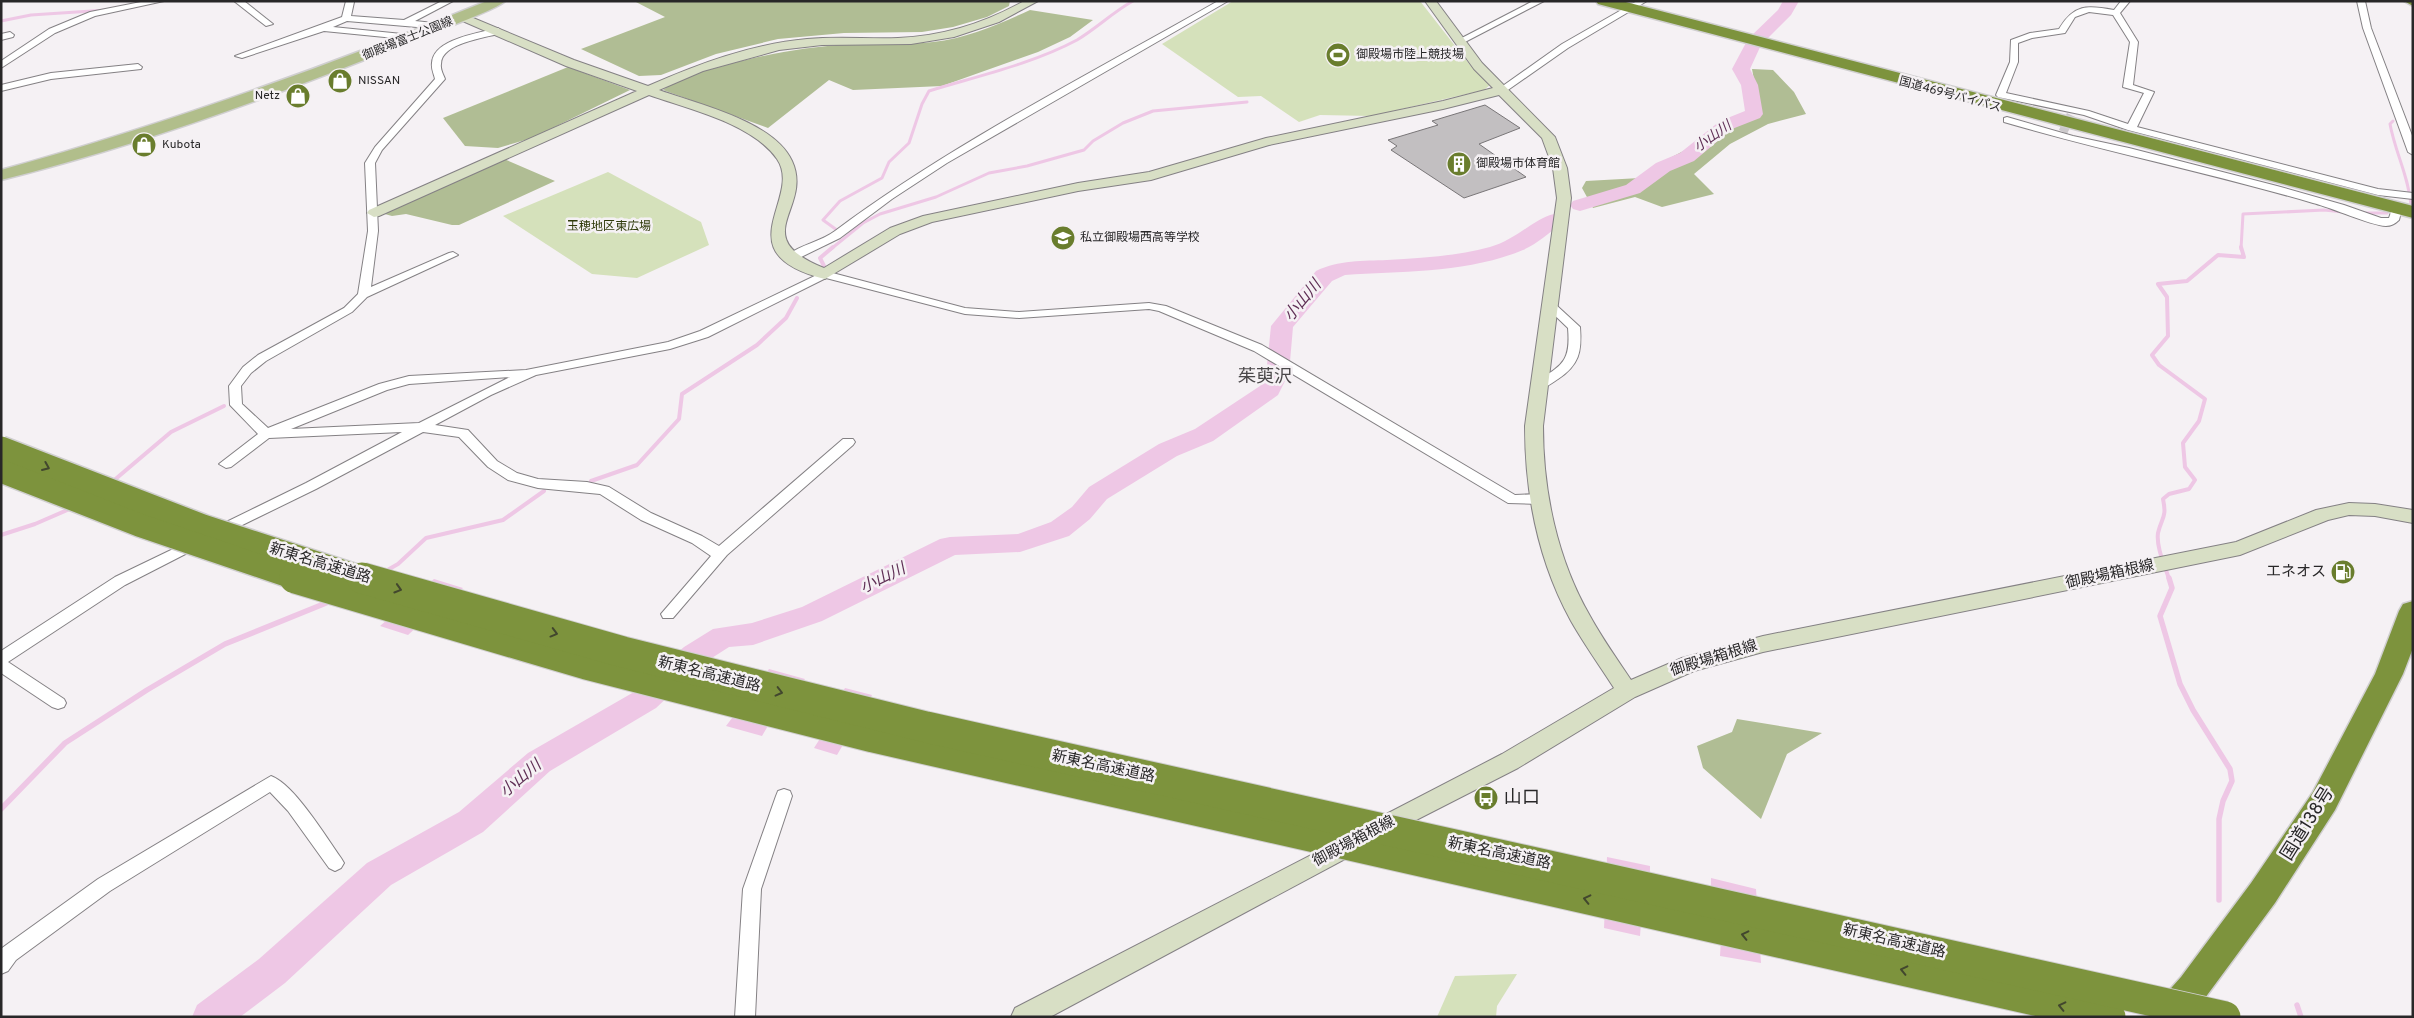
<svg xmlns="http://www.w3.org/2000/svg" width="2414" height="1018" viewBox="0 0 2414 1018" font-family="Overpass,'Noto Sans JP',sans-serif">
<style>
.green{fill:#d5e1bb}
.forest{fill:#b0bd94}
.water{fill:#eec7e5}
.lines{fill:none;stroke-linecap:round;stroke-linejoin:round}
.stream-far2{stroke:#eec7e5;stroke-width:3}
.stream-far1{stroke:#eec7e5;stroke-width:4}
.stream{stroke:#eec7e5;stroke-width:5.5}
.river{fill:#eec7e5;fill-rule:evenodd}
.building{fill:#c2bfc1;stroke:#797678}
.street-tunnel{stroke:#ccc9cb;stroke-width:9;stroke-dasharray:9 5;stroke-linecap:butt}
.street-casing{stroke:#848184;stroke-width:2}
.secondary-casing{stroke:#848184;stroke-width:2}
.primary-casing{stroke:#d0cfd0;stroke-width:3}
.highway-casing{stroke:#d0cfd0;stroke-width:3}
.street{fill:#fff;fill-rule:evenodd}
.secondary{fill:#d8dfc5;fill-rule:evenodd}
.primary{fill:#b1be8b;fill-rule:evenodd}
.highway{fill:#7d933d;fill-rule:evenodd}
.highway-bridge-far1-casing{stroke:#d0cfd0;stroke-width:26;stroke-linecap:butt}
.highway-bridge-casing{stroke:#d0cfd0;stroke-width:33;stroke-linecap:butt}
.highway-bridge-far1{stroke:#7d933d;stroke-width:23}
.highway-bridge{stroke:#7d933d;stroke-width:31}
.oneway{stroke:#42472e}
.labels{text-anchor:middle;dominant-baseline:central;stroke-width:5;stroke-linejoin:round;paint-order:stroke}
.far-street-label{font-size:12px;fill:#282728;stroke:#f5f1f4}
.far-poi-label{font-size:12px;fill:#282728;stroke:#f5f1f4;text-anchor:start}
.far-park-label{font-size:12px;fill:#2f3a0a;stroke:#f5f1f4}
.far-water-label{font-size:14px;font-style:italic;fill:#5f2f55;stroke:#f5f1f4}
.street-label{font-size:15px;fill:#282728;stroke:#f5f1f4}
.poi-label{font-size:15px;fill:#282728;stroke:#f5f1f4;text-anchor:end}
.water-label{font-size:16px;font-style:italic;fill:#5f2f55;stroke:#f5f1f4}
.quarter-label{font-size:18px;fill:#4b484a;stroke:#f5f1f4}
.near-poi-label{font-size:18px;fill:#282728;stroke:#f5f1f4;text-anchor:start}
.near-street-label{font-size:18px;fill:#282728;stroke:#f5f1f4}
</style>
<rect width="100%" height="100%" fill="#f5f1f4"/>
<g class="green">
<path d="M1233,1H1420L1470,65L1490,85L1484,90L1371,116L1320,115L1299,122L1261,96L1238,97L1162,44Z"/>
<path d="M608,172L701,222L709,245L637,278L592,274L503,216Z"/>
<path d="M1517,974L1497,1006L1496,1017H1437L1455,976Z"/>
</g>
<g class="forest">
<path d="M634,1H1010L1009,6L987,17L953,27L922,32L844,33L778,39L716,54L661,75L639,76L581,49L665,17Z"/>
<path d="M1030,10L1093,20L1070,37L1038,52L942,86L853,90L829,80L768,128L663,90C680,77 703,71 723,66C765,54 806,47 850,44C878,43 906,45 933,42C968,38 999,24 1030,10Z"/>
<path d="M568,67L630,90L532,138L498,148L465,146L443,118Z"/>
<path d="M1752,69L1773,70L1794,92L1806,114L1768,124L1730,144L1694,174L1714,194L1662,207L1635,197L1593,208L1582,188L1586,181L1640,178L1668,159L1760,111Z"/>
<path d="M504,159L555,181L459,225H452L406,214L392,216L381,213Z"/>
<path d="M1737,719L1822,733L1787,754L1761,819L1703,768L1697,746L1732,732Z"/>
</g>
<g class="water">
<path d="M434,579L463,588L427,624L421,623L408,635L380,626Z"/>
<path d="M769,669L805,679L777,721L772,719L762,736L726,726Z"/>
<path d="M845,688L872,695L837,755L814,748L823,734L819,733Z"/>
<path d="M1607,857L1650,866L1649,922L1641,923L1640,936L1604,928Z"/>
<path d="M1711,878L1756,889L1761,963L1720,956L1721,939L1710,936Z"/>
</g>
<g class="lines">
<g class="stream-far2">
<path d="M1,21L31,15L107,10"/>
<path d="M2393,121L2390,124C2395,152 2409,177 2411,206"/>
<path d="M2364,213H2387"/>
<path d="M841,233L823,220L840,201L882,178L889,162L909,143L922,104L929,91C978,76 1032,64 1077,40C1097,28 1113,12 1133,1"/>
<path d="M831,249L863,223L880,214L936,197L989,173L1027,166L1084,150L1093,141L1123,123L1153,111L1247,102"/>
<path d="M2241,249L2243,214L2324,210L2343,212"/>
</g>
<g class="stream-far1">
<path d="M824,266L820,258L833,247"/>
<path d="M591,481L637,465L679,419L682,394L757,345L786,318L797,298"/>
<path d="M112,482L171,432L224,406"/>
<path d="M1,535L35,524L72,508"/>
<path d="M384,572L398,564L426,538L503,520L544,491"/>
<path d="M2169,579C2165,566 2156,547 2158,533C2162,516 2167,518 2163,499L2169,494L2189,489L2195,480L2185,467L2183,443L2199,421L2205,399L2159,365L2152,355L2168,336L2167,297L2158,284L2187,281L2218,255L2244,257L2241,247"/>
</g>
<g class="stream">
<path d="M2169,578L2172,588L2160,616L2180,684L2193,710L2230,769L2232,781L2223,801L2219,819V900"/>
<path d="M1,809L65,743L147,690L225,644L331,601"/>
<path d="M2297,1005L2301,1017"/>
</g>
<g class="river">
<path d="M1783,1H1799L1791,15L1761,45L1750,69L1758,85L1763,114L1760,118L1732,129L1694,161L1670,171L1640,193L1580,211L1573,209L1570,205L1573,201L1626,185L1656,163L1680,153L1720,121L1745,111L1741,85L1732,69L1748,39L1778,10Z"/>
<path d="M1554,214L1561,216L1564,220L1561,224C1549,233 1537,244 1523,250C1468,273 1403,271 1345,275L1332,281L1293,327L1289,373L1278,395L1213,441L1177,456L1107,499L1090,519L1069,536L1020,552L955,555L822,621L753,645L729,647L704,663L656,708L550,771L483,832L391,885L285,983L240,1017H192L197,1005L259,959L367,863L459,812L528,753L634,692L684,647L713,629L752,623L802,607L940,539L950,537L1018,534L1051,522L1072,507L1089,487L1159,444L1195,429L1260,386L1267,365L1271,326L1316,271C1338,260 1364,261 1387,260C1421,258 1457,256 1490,247C1516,240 1533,219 1554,214Z"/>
</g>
</g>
<path class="building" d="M1485,105L1520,128L1479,144L1526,177L1464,198L1391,150L1397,146L1388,140L1438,125L1432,121Z"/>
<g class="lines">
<path class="street-tunnel" d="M2063,132L2071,115"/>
<defs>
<g id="street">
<path d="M146,1H164L95,16L55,33L1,68V61L49,29L90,12Z"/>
<path d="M234,1H244L273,24L266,26Z"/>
<path d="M346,1L354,2L351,16L404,20L442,1H453L415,21L443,24L444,26L440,29L347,21L333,27L412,35L416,38L415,40L324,31L242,58L235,56L342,17Z"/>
<path d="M1218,1H1228L947,163L892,199L840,238L795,260L791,261L785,258C797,245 821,242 835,231C955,142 1088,75 1218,1Z"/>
<path d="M1533,1H1544L1463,43L1456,41Z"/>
<path d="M1637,1H1647L1568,48L1505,92L1497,90L1562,44Z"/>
<path d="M2121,1H2130L2120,13L2138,42L2133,85L2154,92L2137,127L2378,189L2413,193V199L2378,195L2128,130L2084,115L1998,97L1996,95L2010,62L2011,40L2030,33L2059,29C2074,4 2087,5 2114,10ZM2089,12L2113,15L2130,42L2123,87L2144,93L2128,124L2089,111L2006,93L2018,62V43L2032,38L2065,33L2075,17Z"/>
<path d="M2357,1H2365L2371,28L2413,138V155L2408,152L2363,28Z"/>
<path d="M498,28L502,31L501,33C485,38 441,43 441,64C440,69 443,74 445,79L382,150L375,163L378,231L371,287L449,253L453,252L458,255L367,297L352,312L266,361L251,373L241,386L242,404L268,428L379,384L409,376L526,370L668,342L700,331L825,271L965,308L1019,312L1149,303L1166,306L1262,345L1515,495L1539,494L1546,499L1539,504L1508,503L1254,351L1159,311L1149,309L1019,318L965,314L826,278L708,337L670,349L536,375L491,395L435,425L468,430L497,461L517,473L538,479L587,482L609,487L651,513L702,536L719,546L843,439H853L855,442L853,445L727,555L673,618H663L661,614L711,556L692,543L641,520L600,494L538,488L508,480L488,467L459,437L423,432L316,489L222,535H212L210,532L212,529L306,483L402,432L269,438L231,467L226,468L219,464L258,434L230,405L229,386L243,367L258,355L344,308L358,294L368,231L365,163L375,147L435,79C434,74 431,69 432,63C433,39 479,33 498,28ZM510,377L419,423L291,429L387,390L409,384Z"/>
<path d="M10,32L14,35L13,37L1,40V34Z"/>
<path d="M138,64L142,67L141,69L51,79L1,91V85L51,73Z"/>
<path d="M2007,117L2073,136L2129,148L2277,186L2344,205L2381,218H2389L2393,206H2401L2402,208L2399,220C2396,223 2391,226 2386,226C2369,225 2333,208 2313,203C2211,173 2106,152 2004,122V118Z"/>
<path d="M1551,303L1555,304L1580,327C1582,352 1579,365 1558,379C1552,383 1547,387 1540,389L1534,385L1536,382C1562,365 1571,362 1568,328L1545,306Z"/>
<path d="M196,538L201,540L203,543L201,546L125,585L8,662L64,699L66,703L64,707L58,709L52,707L1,673V651L115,577Z"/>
<path d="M271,776C294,784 326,837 341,858L344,863L341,868L335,871L329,868L288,811L270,792L110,891L16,960L8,971L1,974L2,948L98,879Z"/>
<path d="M784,789L790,791L792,796L761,889L755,1017H735L743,889L776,796L778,791Z"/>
</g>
<g id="secondary">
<path d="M1024,1H1038L999,22L954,37L911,44L822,45L779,50L703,71L659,90C697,104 774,121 792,161C814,209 745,236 824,268L890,228L923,216L1078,183L1149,172L1266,138L1443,101L1493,88L1474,69L1425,1H1436L1482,63L1555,137L1567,168L1571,198L1543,426C1543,491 1557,559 1590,616C1602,638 1617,659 1631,680L1682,658L1763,636L2236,542L2316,510L2349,503L2375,504L2413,510V523L2375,516L2349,515L2328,520L2240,555L1763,652L1694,671L1635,697L1518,768L1379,839L1371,836L1367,829L1371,822L1502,754L1614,688C1600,666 1584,644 1571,621C1538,561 1525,493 1525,426L1557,198L1553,168L1542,138L1499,95L1443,109L1269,145L1151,180L1078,191L932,222L900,234L825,279C722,253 804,198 777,159C752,123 688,109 649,95L379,216L374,217L367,213L369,210L637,91L566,66L458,19V15H466L574,60L648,86C698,64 751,44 807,39C837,36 867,39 898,38C943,36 985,23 1024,1Z"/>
<path d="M1350,835L1358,838L1362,845L1358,852L1050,1017H1011L1015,1008Z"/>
</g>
<path id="primary" d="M487,1H505C498,9 440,30 425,36C287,91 146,144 1,180V170C167,124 328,66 487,1Z"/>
<g id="highway">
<path d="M1596,1H1622L2413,206V218L1598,4Z"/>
<path d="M2404,1H2413V6Z"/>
<path d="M2413,601V648L2403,674L2335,810L2275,903L2191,1017H2151L2156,1005L2181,977L2251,883L2313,792L2375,674L2399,611L2403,604Z"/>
</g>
</defs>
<use href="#street" class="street-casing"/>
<use href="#secondary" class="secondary-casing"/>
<use href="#primary" class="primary-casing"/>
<use href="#highway" class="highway-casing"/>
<use href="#street" class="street"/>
<use href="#secondary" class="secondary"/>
<use href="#primary" class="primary"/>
<use href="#highway" class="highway"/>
<defs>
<g id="highway-bridge-far1">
<path d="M1,448L203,526L366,579"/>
<path d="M1,471L139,525L298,579"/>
</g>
<g id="highway-bridge">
<path d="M295,578L586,664L873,737L2110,1017"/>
<path d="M362,578L623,652L926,727L2225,1017"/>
</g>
</defs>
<use href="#highway-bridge-far1" class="highway-bridge-far1-casing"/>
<use href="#highway-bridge" class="highway-bridge-casing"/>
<use href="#highway-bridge-far1" class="highway-bridge-far1"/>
<use href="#highway-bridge" class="highway-bridge"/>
</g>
<defs><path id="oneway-chevron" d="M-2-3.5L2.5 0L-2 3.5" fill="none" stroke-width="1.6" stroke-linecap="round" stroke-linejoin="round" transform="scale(1.25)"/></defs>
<g class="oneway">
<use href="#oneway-chevron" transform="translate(46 467) rotate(23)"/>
<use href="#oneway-chevron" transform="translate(398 589) rotate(17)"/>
<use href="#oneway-chevron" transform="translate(554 633) rotate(15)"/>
<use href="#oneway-chevron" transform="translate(779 692) rotate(14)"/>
<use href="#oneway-chevron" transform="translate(1587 899) rotate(-167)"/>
<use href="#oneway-chevron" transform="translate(1745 935) rotate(-167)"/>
<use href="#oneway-chevron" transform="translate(1904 970) rotate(-167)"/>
<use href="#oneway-chevron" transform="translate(2062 1006) rotate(-167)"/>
</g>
<defs>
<symbol id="stadium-disc" viewBox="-11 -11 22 22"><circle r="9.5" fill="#697d2d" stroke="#f5f1f4"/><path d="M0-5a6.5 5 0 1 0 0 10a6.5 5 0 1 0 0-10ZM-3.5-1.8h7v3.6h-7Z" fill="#fff"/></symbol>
<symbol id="shop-disc" viewBox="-11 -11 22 22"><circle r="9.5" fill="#697d2d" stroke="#f5f1f4"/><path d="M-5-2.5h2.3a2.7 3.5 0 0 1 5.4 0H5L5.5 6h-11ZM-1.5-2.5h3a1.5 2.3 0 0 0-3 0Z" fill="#fff"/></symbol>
<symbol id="building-disc" viewBox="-11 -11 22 22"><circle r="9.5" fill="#697d2d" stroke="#f5f1f4"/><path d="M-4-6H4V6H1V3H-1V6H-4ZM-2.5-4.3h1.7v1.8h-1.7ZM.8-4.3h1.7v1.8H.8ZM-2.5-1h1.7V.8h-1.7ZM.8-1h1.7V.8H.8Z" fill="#fff"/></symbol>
<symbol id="school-disc" viewBox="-11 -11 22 22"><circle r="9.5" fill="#697d2d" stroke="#f5f1f4"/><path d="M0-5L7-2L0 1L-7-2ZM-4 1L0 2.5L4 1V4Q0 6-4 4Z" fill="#fff"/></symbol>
<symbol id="fuel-disc" viewBox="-11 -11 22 22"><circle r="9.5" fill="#697d2d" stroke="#f5f1f4"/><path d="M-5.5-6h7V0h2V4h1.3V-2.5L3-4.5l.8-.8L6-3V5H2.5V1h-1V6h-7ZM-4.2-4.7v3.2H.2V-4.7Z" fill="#fff"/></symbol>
<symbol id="bus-disc" viewBox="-11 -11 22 22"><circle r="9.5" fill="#697d2d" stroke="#f5f1f4"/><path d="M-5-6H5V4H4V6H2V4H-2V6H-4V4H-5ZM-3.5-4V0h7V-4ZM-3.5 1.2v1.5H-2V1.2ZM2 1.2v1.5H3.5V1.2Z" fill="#fff"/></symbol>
</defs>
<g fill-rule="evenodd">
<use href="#stadium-disc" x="1324" y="41" width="28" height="28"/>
<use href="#shop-disc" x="326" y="67" width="28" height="28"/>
<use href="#shop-disc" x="284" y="82" width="28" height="28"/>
<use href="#shop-disc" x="130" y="131" width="28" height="28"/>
<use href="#building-disc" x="1445" y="150" width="28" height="28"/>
<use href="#school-disc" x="1049" y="224" width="28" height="28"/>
<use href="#fuel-disc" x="2329" y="558" width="28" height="28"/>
<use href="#bus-disc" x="1472" y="784" width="28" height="28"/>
</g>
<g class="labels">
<g class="far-street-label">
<text transform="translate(408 39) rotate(-22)">御殿場富士公園線</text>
<text transform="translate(1950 95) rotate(15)">国道469号バイパス</text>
</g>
<g class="far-poi-label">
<text x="1356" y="55">御殿場市陸上競技場</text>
<text x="358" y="81">NISSAN</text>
<text x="280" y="96" text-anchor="end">Netz</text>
<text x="162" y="145">Kubota</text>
<text x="1476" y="164">御殿場市体育館</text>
<text x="1080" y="238">私立御殿場西高等学校</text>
</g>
<g class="far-park-label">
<text x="609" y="227">玉穂地区東広場</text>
</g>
<g class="far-water-label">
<text transform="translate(1713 137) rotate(-35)">小山川</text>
</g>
<g class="street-label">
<text transform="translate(320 564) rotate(17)">新東名高速道路</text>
<text transform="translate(2110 575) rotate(-12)">御殿場箱根線</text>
<text transform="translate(1714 659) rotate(-17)">御殿場箱根線</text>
<text transform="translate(709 675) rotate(14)">新東名高速道路</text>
<text transform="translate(1103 767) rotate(12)">新東名高速道路</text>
<text transform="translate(1354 842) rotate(-28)">御殿場箱根線</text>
<text transform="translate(1499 854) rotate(12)">新東名高速道路</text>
<text transform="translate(1894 942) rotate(13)">新東名高速道路</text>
</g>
<g class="poi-label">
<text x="2326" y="572">エネオス</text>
</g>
<g class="water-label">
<text transform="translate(1303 301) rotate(-50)">小山川</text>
<text transform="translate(883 579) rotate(-26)">小山川</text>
<text transform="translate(521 779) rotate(-40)">小山川</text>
</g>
<g class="quarter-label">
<text x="1265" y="377">茱萸沢</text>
</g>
<g class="near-poi-label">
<text x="1504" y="798">山口</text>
</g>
<g class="near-street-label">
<text transform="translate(2308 824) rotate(-58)">国道138号</text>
</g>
</g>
<rect width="2414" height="1018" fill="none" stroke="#282728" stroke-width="5"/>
</svg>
